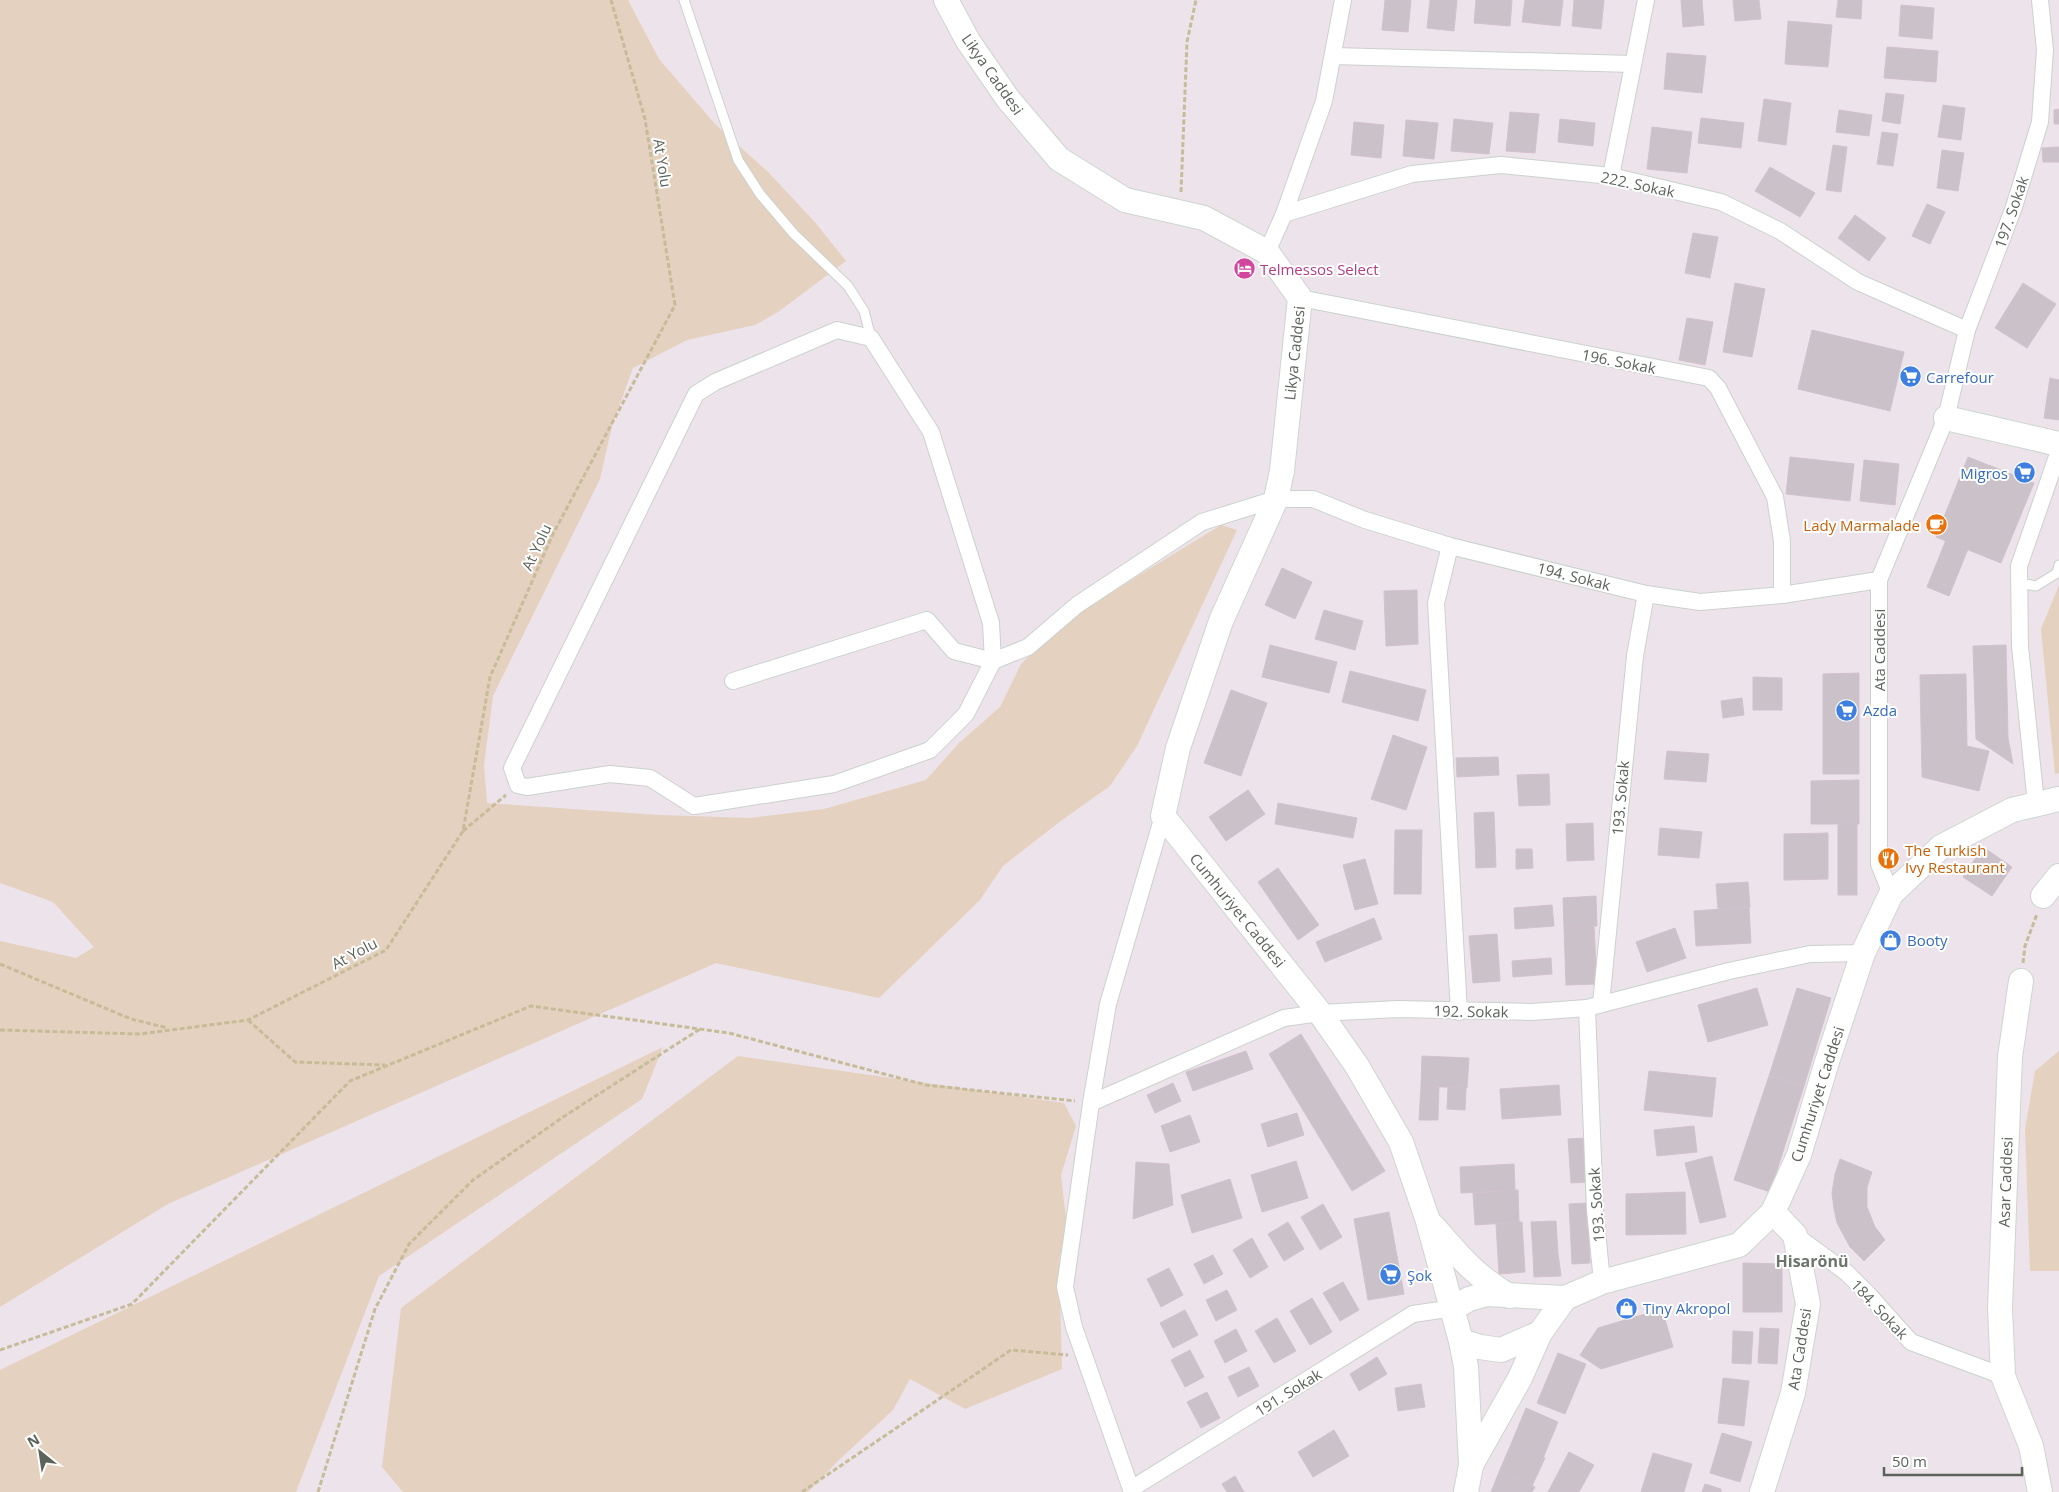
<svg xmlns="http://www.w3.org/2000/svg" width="2059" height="1492" viewBox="0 0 2059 1492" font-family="'Open Sans',sans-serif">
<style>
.green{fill:#e5d1bf}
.building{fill:#cbc1c9;stroke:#d2c1cf}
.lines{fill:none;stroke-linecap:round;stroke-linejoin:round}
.lane-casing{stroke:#cbd2cc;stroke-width:11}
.street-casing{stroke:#cbd2cc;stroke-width:18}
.secondary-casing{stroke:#cdd6ce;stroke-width:26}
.path{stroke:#c7bc9a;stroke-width:3;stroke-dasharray:5 2.5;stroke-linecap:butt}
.lane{stroke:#fff;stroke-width:9}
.street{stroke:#fff;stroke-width:16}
.secondary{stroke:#fff;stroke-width:24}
.labels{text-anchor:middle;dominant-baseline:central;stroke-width:4;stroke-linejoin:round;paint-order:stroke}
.street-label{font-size:15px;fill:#5b635b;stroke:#fff}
.hotel-label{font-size:15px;fill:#b23c85;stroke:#fff;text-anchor:start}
.shop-label{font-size:15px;fill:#366cbe;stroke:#fff;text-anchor:start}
.food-label{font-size:15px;fill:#c56008;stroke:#fff;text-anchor:end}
.neighbourhood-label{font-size:16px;font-weight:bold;fill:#6c756c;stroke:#fff}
</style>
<rect width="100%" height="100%" fill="#ede3eb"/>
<g class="green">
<path d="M0,0H628L659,59L715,124L768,172L814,221L846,261L778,312L755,325L687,340L633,368L612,426L600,479L493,696L484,765L487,803L659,815L750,818L824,809L926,780L959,743L1000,707L1021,664L1066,620L1221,525L1237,530L1137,746L1110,786L1062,820L1003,866L980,900L879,998L716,963L168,1204L0,1307V941L76,958L94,947L53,902L0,883Z"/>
<path d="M2059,585V773L2055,774L2041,629Z"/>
<path d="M663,1047L642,1099L379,1276L296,1492H0V1370Z"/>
<path d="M2059,1051V1271H2030L2025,1129L2035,1071Z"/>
<path d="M738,1056L1064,1103L1076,1126L1061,1175L1067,1228L1059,1260L1062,1369L965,1409L910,1379L893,1410L840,1459L808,1492H403L382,1467L401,1308Z"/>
</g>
<g class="building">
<path d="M1385,0H1411L1408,32L1382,30Z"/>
<path d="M1430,0H1457L1454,31L1427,28Z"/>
<path d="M1476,0H1512L1510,26L1474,23Z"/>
<path d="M1525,0H1563L1560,26L1522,22Z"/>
<path d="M1574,0H1604L1601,29L1572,26Z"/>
<path d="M1681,0H1702L1704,25L1683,27Z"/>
<path d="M1733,0H1759L1761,19L1735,21Z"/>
<path d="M1838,0H1862L1861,19L1836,17Z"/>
<path d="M1901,5L1934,8L1932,39L1899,36Z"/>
<path d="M1788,21L1832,25L1828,67L1785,64Z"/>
<path d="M1887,47L1938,51L1936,82L1884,78Z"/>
<path d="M1667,53L1706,56L1702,93L1664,89Z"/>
<path d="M1886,93L1904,95L1900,124L1882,121Z"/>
<path d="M1764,99L1791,103L1786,145L1758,141Z"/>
<path d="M1943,105L1965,108L1961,140L1938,137Z"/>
<path d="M2059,109V124H2054V110Z"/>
<path d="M1839,110L1872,115L1869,136L1836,132Z"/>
<path d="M1510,112L1539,114L1535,153L1506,151Z"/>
<path d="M1701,118L1744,123L1741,148L1698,143Z"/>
<path d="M1454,119L1493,123L1489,154L1451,151Z"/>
<path d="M1560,119L1595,123L1593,146L1558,142Z"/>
<path d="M1406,120L1438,123L1434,159L1403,156Z"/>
<path d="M1354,122L1384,125L1381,158L1351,155Z"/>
<path d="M1652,127L1692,132L1687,173L1647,169Z"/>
<path d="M1882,132L1898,134L1893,166L1877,164Z"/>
<path d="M1833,145L1847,147L1841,192L1826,190Z"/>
<path d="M2059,147V162H2043L2042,148Z"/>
<path d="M1942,150L1964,153L1958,191L1937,188Z"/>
<path d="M1770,167L1815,193L1800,217L1755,191Z"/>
<path d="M1927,204L1945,212L1930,244L1912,236Z"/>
<path d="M1855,215L1886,238L1869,261L1838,238Z"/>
<path d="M1693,233L1718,237L1710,278L1685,273Z"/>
<path d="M1735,283L1765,289L1752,357L1723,352Z"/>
<path d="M2023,283L2056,304L2027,348L1995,328Z"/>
<path d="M1687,318L1713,322L1705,365L1679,360Z"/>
<path d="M1812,330L1904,352L1890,411L1798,389Z"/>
<path d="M2050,378L2059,380V420L2044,418Z"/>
<path d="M1790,457L1854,464L1850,501L1786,494Z"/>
<path d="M1968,457L2034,483L2001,563L1936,537Z"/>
<path d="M1864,460L1899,464L1895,505L1860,501Z"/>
<path d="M1946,540L1968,549L1949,596L1927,587Z"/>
<path d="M1282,568L1312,582L1295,619L1265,605Z"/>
<path d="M1417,590L1418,644L1386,646L1384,591Z"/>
<path d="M1324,610L1363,621L1355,650L1315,639Z"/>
<path d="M1270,645L1337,662L1329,693L1262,677Z"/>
<path d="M2006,645L2008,738L2013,764L1976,739L1973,646Z"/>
<path d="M1350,671L1426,690L1418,721L1342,702Z"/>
<path d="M1859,673V774H1823V674Z"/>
<path d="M1966,674L1967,746L1989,751L1979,791L1922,777L1920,675Z"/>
<path d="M1753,677L1782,678V710H1753Z"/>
<path d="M1231,690L1267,703L1241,776L1204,763Z"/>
<path d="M1742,698L1744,715L1723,718L1721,701Z"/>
<path d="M1393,735L1427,747L1406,810L1371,799Z"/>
<path d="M1667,751L1709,754L1706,782L1664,779Z"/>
<path d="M1498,757L1499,775L1457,777L1456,758Z"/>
<path d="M1549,774L1550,805L1519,806L1517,775Z"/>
<path d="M1859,780V824H1811V781Z"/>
<path d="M1248,790L1265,814L1226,841L1209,817Z"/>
<path d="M1278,803L1357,818L1353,838L1275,824Z"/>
<path d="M1494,812L1496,867L1476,868L1474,813Z"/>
<path d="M1593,823L1594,860L1567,861L1566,824Z"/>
<rect x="1838" y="824" width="19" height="71"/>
<path d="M1660,828L1702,832L1699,858L1658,855Z"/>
<path d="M1395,830H1422L1421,894H1394Z"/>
<path d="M1828,833V879L1784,880V834Z"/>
<path d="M1983,847L2012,867L1992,896L1963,877Z"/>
<path d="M1516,849H1532L1533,868L1516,869Z"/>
<path d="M1365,859L1378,904L1355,910L1343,865Z"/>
<path d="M1278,868L1319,925L1298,940L1258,882Z"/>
<path d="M1748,882L1750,907L1718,909L1716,884Z"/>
<path d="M1596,896L1597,926L1564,927L1563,898Z"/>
<path d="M1552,905L1554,926L1515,929L1514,908Z"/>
<path d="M1749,907L1751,943L1696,946L1694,911Z"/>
<path d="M1374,918L1382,939L1325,962L1316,942Z"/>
<path d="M1594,926L1597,984L1566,985L1564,927Z"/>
<path d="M1675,928L1686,958L1647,972L1636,942Z"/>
<path d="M1497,934L1500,981L1473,983L1469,936Z"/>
<path d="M1551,958L1552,974L1513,977L1512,961Z"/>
<path d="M1757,988L1768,1025L1708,1042L1698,1005Z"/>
<path d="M1797,988L1831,998L1804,1086L1769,1076Z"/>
<path d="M1301,1034L1385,1171L1352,1191L1269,1054Z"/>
<path d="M1246,1051L1253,1069L1193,1091L1186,1072Z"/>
<path d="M1422,1056L1469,1058L1467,1088L1421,1086Z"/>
<path d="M1649,1071L1716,1078L1712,1117L1644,1110Z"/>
<path d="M1769,1076L1804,1086L1770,1192L1734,1180Z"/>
<path d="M1173,1083L1181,1101L1155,1113L1147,1095Z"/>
<path d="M1559,1085L1561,1115L1502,1119L1500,1089Z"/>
<path d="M1421,1086L1439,1087L1438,1120H1419Z"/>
<path d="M1448,1087L1466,1088L1465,1110L1447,1109Z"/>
<path d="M1297,1113L1304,1135L1268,1147L1261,1124Z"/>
<path d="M1190,1115L1200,1142L1170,1152L1161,1126Z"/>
<path d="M1694,1126L1697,1152L1657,1156L1654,1130Z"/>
<path d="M1586,1138L1589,1182L1571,1183L1568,1139Z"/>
<path d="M1712,1156L1726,1217L1700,1223L1685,1163Z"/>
<path d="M1840,1159L1872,1172L1867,1187V1207L1875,1227L1885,1240L1864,1261L1850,1247L1837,1223L1834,1209L1832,1193L1835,1174Z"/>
<path d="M1296,1161L1308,1198L1262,1212L1251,1175Z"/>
<path d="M1136,1162L1169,1164L1173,1205L1133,1219Z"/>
<path d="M1514,1164L1515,1190L1461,1193L1460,1167Z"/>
<path d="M1230,1179L1242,1218L1192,1233L1181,1195Z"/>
<path d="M1515,1190H1518L1519,1222L1475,1225L1473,1193Z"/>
<path d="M1685,1192L1686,1234L1626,1235V1194Z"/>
<path d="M1587,1203L1590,1263L1572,1264L1569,1204Z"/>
<path d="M1323,1204L1342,1237L1320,1250L1301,1217Z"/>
<path d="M1389,1212L1404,1294L1368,1300L1354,1219Z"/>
<path d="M1556,1221L1558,1253L1533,1254L1531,1222Z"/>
<path d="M1288,1222L1304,1249L1284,1261L1268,1234Z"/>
<path d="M1519,1222H1522L1525,1272L1499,1274L1496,1224Z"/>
<path d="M1252,1238L1268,1267L1250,1278L1233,1250Z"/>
<path d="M1558,1253L1561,1276L1534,1277L1533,1254Z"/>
<path d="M1213,1255L1223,1274L1204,1284L1194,1264Z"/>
<path d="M1743,1263L1782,1264V1312H1743Z"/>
<path d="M1169,1268L1183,1295L1161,1307L1147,1279Z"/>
<path d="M1343,1282L1359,1310L1340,1321L1323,1293Z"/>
<path d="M1227,1290L1237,1310L1216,1321L1206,1300Z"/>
<path d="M1312,1298L1332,1332L1310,1345L1290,1311Z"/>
<path d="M1662,1309L1673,1347L1601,1369L1580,1355L1598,1328Z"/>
<path d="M1185,1310L1198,1335L1173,1348L1160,1323Z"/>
<path d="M1277,1318L1296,1351L1274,1363L1255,1331Z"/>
<path d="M1760,1328L1779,1329L1777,1364L1758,1363Z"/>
<path d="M1236,1329L1247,1351L1225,1363L1214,1341Z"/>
<path d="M1733,1331L1753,1332L1751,1364L1732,1363Z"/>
<path d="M1190,1350L1204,1377L1185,1387L1171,1360Z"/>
<path d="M1558,1353L1586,1364L1565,1414L1537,1403Z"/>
<path d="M1377,1357L1387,1374L1359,1391L1350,1374Z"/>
<path d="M1249,1367L1259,1386L1238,1397L1228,1377Z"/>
<path d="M1723,1378L1749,1381L1744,1426L1718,1423Z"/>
<path d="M1421,1384L1425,1407L1398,1411L1395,1388Z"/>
<path d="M1207,1392L1220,1418L1201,1428L1187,1402Z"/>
<path d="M1526,1408L1558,1422L1543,1458L1511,1444Z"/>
<path d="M1334,1430L1349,1456L1313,1477L1298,1452Z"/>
<path d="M1722,1433L1752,1442L1740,1482L1710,1473Z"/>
<path d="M1511,1444L1545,1458L1532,1486L1499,1472Z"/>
<path d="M1569,1452L1594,1465L1579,1492H1548Z"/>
<path d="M1653,1453L1692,1464L1684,1492H1641Z"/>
<path d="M1499,1472L1535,1487L1532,1492H1491Z"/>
<path d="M1235,1476L1244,1492H1227L1222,1484Z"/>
<path d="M1705,1484L1721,1489V1492H1702Z"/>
</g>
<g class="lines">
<defs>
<g id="lane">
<path d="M684,0L738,160L760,194L793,233L848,286L864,311L871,338"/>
<path d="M2019,583L2036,586L2057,573L2059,565"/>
</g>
<g id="street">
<path d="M1333,56L1633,64"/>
<path d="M1611,176L1646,0"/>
<path d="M1284,214L1412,174L1501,165L1611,176L1721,202L1780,231L1858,282L1967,330"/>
<path d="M1267,252L1284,214L1324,101L1343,0"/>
<path d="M1300,298L1709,378L1718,388L1775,497L1782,541V595"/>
<path d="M837,330L871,338L931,432L991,623L993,661L966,714L930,750L834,784L694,806L650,778L610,774L527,787L518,785L512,768L696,394L715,382Z"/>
<path d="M1450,546L1436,603L1459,1012"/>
<path d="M733,681L927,620L954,651L993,661L1028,647L1077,605L1202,522L1276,499H1313L1365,520L1450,546L1646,594L1700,602L1782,595L1879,580"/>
<path d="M2036,804L2020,646L2019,566L2059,451"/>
<path d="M1891,894L1879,864V580L1946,418L1967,330L2014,207L2040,122L2045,50L2040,0"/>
<path d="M1601,1004L1635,656L1646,594"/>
<path d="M1587,1008L1595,1210L1602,1282"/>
<path d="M1091,1103L1284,1018L1320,1013L1398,1009L1532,1012L1587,1008L1729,971L1810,954L1863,953"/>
<path d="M1795,1235L1847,1273L1869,1295L1911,1342L2003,1376"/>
<path d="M1131,1489L1074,1327L1065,1287L1091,1103L1108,1004L1163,816"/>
<path d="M1132,1492L1131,1489L1413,1314L1454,1308"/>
</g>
<g id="secondary">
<path d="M946,0L968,41L1008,99L1059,159L1125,200L1204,218L1267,252L1300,298L1282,471L1276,499L1221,621L1178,748L1163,816L1320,1013L1357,1066L1401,1142L1427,1218L1461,1341L1466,1367L1471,1465L1466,1492"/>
<path d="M1946,418L2059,444"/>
<path d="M2043,896L2059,876"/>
<path d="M2021,981L2010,1057L2000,1308L2003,1376L2031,1446L2040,1492"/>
<path d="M1433,1226C1459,1256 1474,1275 1509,1296"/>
<path d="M1454,1308L1469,1299L1487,1294L1565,1298L1602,1282L1739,1245L1773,1212L1799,1155L1826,1065L1863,953L1891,894L1941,847L2012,810L2059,799"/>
<path d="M1461,1341L1480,1347L1501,1350L1540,1333"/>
<path d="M1471,1465L1520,1378L1540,1333L1565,1298"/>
<path d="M1762,1492L1793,1393L1808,1304L1795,1235L1773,1212"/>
</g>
</defs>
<use href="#lane" class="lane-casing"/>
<use href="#street" class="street-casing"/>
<use href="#secondary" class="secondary-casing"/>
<g class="path">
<path d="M1181,192L1187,42L1196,0"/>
<path d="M463,831L506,795"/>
<path d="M2023,963L2025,946L2037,914"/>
<path d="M0,964L131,1019L168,1028"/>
<path d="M248,1020L295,1062L385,1065"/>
<path d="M0,1030L140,1034L248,1020L386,950L463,831L490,677L553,534L675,305L645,119L611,0"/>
<path d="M0,1350L132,1304L350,1081L531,1006L729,1033L926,1085L1075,1101"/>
<path d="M318,1492L375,1309L409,1244L473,1180L563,1117L700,1029"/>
<path d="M802,1492L1011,1350L1068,1355"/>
</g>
<use href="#lane" class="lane"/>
<use href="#street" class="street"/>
<use href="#secondary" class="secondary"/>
</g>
<defs>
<symbol id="hotel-disc" viewBox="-11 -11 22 22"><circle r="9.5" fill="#d1479c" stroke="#fff"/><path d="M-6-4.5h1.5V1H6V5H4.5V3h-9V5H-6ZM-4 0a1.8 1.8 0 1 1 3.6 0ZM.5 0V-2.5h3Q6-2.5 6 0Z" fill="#fff"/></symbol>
<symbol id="supermarket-disc" viewBox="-11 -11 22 22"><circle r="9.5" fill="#3f7fe0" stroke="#fff"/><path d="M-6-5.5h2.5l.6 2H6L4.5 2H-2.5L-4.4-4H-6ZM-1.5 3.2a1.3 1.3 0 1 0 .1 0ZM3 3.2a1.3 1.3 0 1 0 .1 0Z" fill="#fff"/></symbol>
<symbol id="cafe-disc" viewBox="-11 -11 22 22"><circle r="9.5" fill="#e8710a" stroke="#fff"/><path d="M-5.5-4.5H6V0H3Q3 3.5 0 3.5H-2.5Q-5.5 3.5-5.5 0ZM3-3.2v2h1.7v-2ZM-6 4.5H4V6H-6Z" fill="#fff"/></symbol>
<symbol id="restaurant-disc" viewBox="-11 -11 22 22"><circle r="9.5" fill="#e8710a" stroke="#fff"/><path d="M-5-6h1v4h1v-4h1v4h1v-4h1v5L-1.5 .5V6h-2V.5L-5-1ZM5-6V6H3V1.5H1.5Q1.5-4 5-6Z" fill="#fff"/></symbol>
<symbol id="shop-disc" viewBox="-11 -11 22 22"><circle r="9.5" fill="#3f7fe0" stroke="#fff"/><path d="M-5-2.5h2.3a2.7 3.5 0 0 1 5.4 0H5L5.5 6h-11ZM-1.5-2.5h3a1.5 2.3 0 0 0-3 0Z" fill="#fff"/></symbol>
</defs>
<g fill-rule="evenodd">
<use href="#hotel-disc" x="1232" y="256" width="25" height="25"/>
<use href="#supermarket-disc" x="1898" y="364" width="25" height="25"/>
<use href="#supermarket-disc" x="2012" y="460" width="25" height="25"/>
<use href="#cafe-disc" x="1924" y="512" width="25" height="25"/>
<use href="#supermarket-disc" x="1834" y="698" width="25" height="25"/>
<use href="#restaurant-disc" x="1876" y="846" width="25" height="25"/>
<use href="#shop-disc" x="1878" y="928" width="25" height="25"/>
<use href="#supermarket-disc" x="1378" y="1262" width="25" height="25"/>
<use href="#shop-disc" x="1614" y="1296" width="25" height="25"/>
</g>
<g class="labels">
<g class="street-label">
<text transform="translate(993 74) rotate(55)">Likya Caddesi</text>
<text transform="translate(663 163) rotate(81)">At Yolu</text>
<text transform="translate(1638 184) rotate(12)">222. Sokak</text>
<text transform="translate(2011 212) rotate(-71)">197. Sokak</text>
<text transform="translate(1294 353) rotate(-84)">Likya Caddesi</text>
<text transform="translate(1619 361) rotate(11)">196. Sokak</text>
<text transform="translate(536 547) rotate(-65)">At Yolu</text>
<text transform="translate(1574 576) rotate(14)">194. Sokak</text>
<text transform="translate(1879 650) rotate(-90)">Ata Caddesi</text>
<text transform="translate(1620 798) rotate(-85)">193. Sokak</text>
<text transform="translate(1238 910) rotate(51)">Cumhuriyet Caddesi</text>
<text transform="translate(354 953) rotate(-28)">At Yolu</text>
<text transform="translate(1471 1011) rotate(1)">192. Sokak</text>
<text transform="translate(1817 1094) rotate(-72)">Cumhuriyet Caddesi</text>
<text transform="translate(2005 1182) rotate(-88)">Asar Caddesi</text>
<text transform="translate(1596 1205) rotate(-94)">193. Sokak</text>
<text transform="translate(1880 1309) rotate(47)">184. Sokak</text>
<text transform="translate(1799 1349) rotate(-81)">Ata Caddesi</text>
<text transform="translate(1288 1392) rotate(-32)">191. Sokak</text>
</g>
<g class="hotel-label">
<text x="1260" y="269">Telmessos Select</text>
</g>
<g class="shop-label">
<text x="1926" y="377">Carrefour</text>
<text x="2008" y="473" text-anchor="end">Migros</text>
<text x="1863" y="710">Azda</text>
<text x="1907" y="940">Booty</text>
<text x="1407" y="1275">Şok</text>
<text x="1643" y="1308">Tiny Akropol</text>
</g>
<g class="food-label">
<text x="1920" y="525">Lady Marmalade</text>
<text x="1905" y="850" text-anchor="start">The Turkish<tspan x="1905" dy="17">Ivy Restaurant</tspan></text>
</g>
<g class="neighbourhood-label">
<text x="1812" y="1261">Hisarönü</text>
</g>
</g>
<g transform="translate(40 1452) rotate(330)" stroke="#ffffff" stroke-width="4" paint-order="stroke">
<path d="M0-4L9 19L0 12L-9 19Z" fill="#5b635b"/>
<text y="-8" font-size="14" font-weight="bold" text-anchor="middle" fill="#5b635b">N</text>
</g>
<path d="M1884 1467v8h138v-8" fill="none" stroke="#5b635b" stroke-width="2.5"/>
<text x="1892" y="1467" font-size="15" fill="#5b635b" stroke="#ffffff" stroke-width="4" paint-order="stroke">50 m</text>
</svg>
